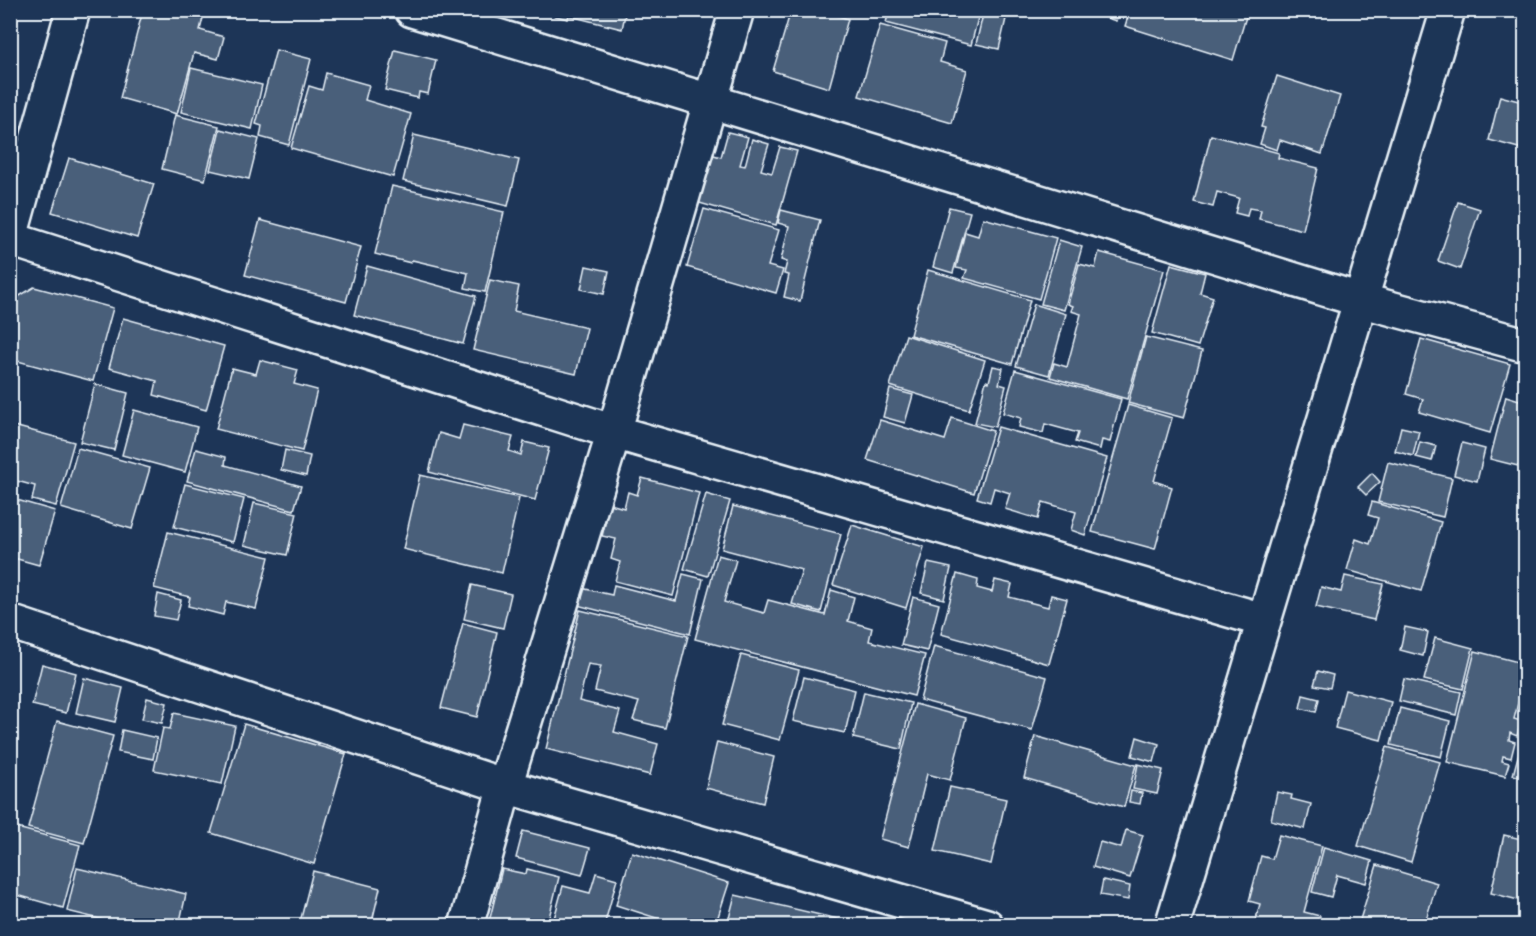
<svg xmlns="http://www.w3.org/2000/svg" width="1536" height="936" viewBox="0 0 1536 936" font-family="Sriracha,sans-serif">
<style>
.building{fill:#495e7a;stroke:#e8f1f8;stroke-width:1.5}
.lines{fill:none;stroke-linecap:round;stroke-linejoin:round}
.minor-casing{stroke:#e8f1f8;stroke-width:38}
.minor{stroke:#1d3557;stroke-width:33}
</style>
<rect width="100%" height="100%" fill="#1d3557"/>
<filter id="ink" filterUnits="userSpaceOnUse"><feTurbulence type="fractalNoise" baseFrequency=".0167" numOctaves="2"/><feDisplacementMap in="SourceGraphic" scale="12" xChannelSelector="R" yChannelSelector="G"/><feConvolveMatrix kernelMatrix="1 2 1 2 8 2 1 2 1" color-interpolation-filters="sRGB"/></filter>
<g filter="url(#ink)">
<g class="building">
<path d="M143,10H205L200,30L224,37L218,59L194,53L177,114L120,98Z"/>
<path d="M547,10H570L568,19L547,14Z"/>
<path d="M571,10H626L622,29L570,16Z"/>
<path d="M791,10H821L848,19L829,88L773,71Z"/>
<path d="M889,10H980L971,45L886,23Z"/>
<path d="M984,10L994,12V10H1008L999,49L976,44Z"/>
<path d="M1083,10H1119L1116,21Z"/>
<path d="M1130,10H1248L1233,60L1125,26Z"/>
<path d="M880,25L945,43L940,62L967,70L952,123L859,96Z"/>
<path d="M276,50L311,59L289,145L260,137L262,126L256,124Z"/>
<path d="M395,50L436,60L428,94L419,92L418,98L385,90Z"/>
<path d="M191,68L262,85L252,129L181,112Z"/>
<path d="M326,73L369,85L365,100L411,114L393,177L291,148L309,86L322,90Z"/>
<path d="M1277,76L1340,96L1322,154L1280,140L1277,150L1260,144L1265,128L1261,127Z"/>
<path d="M1500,96L1526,103V150L1489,140Z"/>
<path d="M175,115L219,126L205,180L162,169Z"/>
<path d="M220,129L259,139L249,179L210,170Z"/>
<path d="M728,132L748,137L740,165L745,166L752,139L769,144L761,170L772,173L780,147L797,151L776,225L689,200L703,152L721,157Z"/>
<path d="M414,135L519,160L508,206L403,181Z"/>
<path d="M1211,135L1279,153L1278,158L1318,168L1303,230L1259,219L1261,210L1249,208L1247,216L1235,213L1239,198L1217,192L1213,207L1194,202Z"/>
<path d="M69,158L154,184L137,238L52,212Z"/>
<path d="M392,186L504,212L485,292L465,288L468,273L412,260L411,263L375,254Z"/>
<path d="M1458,202L1480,209L1460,269L1438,261Z"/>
<path d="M949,207L970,212L953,273L933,267Z"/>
<path d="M704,209L779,230L768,266L783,270L776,293L687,267Z"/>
<path d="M781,210L820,220L800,301L784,297L789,275L784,274L787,262L781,260L789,226L778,223Z"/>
<path d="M983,218L1056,238L1039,299L964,278L967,270L956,268L965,232L978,236Z"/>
<path d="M260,220L361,247L346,302L245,275Z"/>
<path d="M1059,240L1082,247L1064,310L1041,304Z"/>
<path d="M1099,252L1164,270L1127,399L1050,377L1054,363L1067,367L1081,314L1071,311L1073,306L1068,304L1079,264L1095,268Z"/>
<path d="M1171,264L1205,273L1200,293L1213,297L1198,346L1152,333Z"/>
<path d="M367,266L476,296L463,344L354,315Z"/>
<path d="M586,266L609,271L604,294L581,289Z"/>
<path d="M928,270L1030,300L1012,364L910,335Z"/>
<path d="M490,280L519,286L514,311L587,328L576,374L473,350Z"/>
<path d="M34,287L113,308L93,381L10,359V308L13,300Z"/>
<path d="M1034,304L1066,314L1049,375L1016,366Z"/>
<path d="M123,318L224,346L206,410L154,395L157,381L109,368Z"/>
<path d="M906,335L985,360L969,410L890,386Z"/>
<path d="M1146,337L1202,351L1184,418L1128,403Z"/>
<path d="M1421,339L1510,364L1490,433L1419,412L1423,399L1406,394Z"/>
<path d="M260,360L298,370L294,384L317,390L302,451L216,429L232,368L256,374Z"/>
<path d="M993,366L1003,368L999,384L1006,386L995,427L975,423L986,381L989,382Z"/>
<path d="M1015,370L1121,399L1110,442L1102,440L1100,449L1075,442L1078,433L1045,424L1043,433L1019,427L1021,418L1003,413Z"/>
<path d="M95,384L128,393L114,450L80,442Z"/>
<path d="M890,389L913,395L905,423L883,417Z"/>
<path d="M1506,396L1526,402V468L1490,459Z"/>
<path d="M1128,405L1172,418L1154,481L1172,487L1155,549L1092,532Z"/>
<path d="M134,410L197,427L185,472L122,455Z"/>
<path d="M952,418L993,431L974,493L867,460L880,420L945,440Z"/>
<path d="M10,425L74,442L56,506L32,500L35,486L17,481L14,494H10Z"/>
<path d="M463,425L513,437L509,451L521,455L524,442L549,448L535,500L429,472L439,433L459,439Z"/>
<path d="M998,427L1107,458L1085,535L1071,530L1076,512L1043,502L1038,519L1005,509L1010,493L994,488L990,502L977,498Z"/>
<path d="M1401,427L1419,431L1413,456L1395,451Z"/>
<path d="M1420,442L1436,446L1432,461L1416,457Z"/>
<path d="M1462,443L1485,449L1477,481L1454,475Z"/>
<path d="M78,448L150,468L132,529L61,508Z"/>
<path d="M196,449L226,457L225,465L301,486L294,510L187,481Z"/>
<path d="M285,450L310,456L306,476L281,470Z"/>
<path d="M1388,462L1452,478L1443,517L1378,502Z"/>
<path d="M1372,473L1380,482L1366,495L1358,487Z"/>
<path d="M420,475L519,498L502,573L403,549Z"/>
<path d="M642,478L699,493L673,596L615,581L620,562L611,559L616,539L602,536L610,504L624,508L628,492L637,495Z"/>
<path d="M185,484L244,499L233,542L174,527Z"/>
<path d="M706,494L730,501L708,576L684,569Z"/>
<path d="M10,498L55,511L39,565L10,557Z"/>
<path d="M1372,502L1441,522L1421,591L1347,570L1356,539L1370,544L1378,518L1368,515Z"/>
<path d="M254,503L297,513L287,555L244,545Z"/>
<path d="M733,506L841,534L821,612L792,604L802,570L722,549Z"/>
<path d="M852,525L924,547L906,608L833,585Z"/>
<path d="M168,532L269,557L256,609L226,602L223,615L188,606L190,597L154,588Z"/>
<path d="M718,555L736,560L724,602L764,613L768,600L825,615L831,590L854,597L848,621L872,628L869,641L925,655L914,696L695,639Z"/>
<path d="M928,563L951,568L944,599L921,593Z"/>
<path d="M683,574L703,579L690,634L577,605L581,588L612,595L614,585L676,601Z"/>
<path d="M957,574L978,580L977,588L992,592L995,580L1012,584L1009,597L1048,607L1051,595L1067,599L1049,664L941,634Z"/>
<path d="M1345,576L1383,584L1374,620L1316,607L1321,587L1341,592Z"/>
<path d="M472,585L511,594L503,628L464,619Z"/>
<path d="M158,594L181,600L176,620L154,616Z"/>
<path d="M913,597L939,604L927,651L901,645Z"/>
<path d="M580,610L688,636L665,728L633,720L639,702L595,691L601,666L588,664L579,701L620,711L614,732L658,744L650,775L546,749Z"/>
<path d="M463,623L497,632L477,717L441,708Z"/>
<path d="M1405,627L1428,632L1423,656L1400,650Z"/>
<path d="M1435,638L1473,648L1463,689L1424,680Z"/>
<path d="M934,646L1047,677L1032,730L920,700Z"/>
<path d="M1475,651L1526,664L1523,688H1526V700L1519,699L1514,719L1521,721L1517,736L1510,733L1509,740L1515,742L1511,758L1503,756L1502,761L1509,763L1505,776L1447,762Z"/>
<path d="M741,655L799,670L780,740L722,725Z"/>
<path d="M42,664L76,673L66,713L32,705Z"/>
<path d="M1318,671L1333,675L1330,688L1314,685Z"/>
<path d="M804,677L855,690L845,733L793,721Z"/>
<path d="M84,678L123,688L115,722L76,713Z"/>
<path d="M1404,679L1461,692L1456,715L1399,701Z"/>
<path d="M1345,690L1391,702L1381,740L1335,728Z"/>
<path d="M864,692L911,703L901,749L853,738Z"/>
<path d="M1303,695L1319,699L1316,712L1300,708Z"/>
<path d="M147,698L167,703L162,723L142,719Z"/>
<path d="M915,704L966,718L950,780L927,774L909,847L880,839Z"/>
<path d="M1400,708L1450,721L1441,757L1391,745Z"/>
<path d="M174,713L235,726L222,784L154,770L163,728L170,729Z"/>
<path d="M57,721L113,736L84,843L28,828Z"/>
<path d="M244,724L346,754L314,864L211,833Z"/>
<path d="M1526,726V778L1513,775Z"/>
<path d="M122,730L157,738L153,759L118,752Z"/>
<path d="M1035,736L1136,765L1124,807L1024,778Z"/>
<path d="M1137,737L1159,744L1154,762L1132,756Z"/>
<path d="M717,742L774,757L763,803L706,788Z"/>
<path d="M1387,747L1440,762L1411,862L1358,846Z"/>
<path d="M1138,764L1163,770L1157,794L1133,789Z"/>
<path d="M950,787L1006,799L991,864L935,851Z"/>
<path d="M1131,791L1142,793L1140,804L1129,802Z"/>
<path d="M1277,792L1292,795L1291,799L1311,804L1305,829L1271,820Z"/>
<path d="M10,826L80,845L63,908L10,893Z"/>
<path d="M1126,830L1143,835L1130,878L1093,867L1100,842L1121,848Z"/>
<path d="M523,831L590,848L582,875L516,858Z"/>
<path d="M1279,835L1322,846L1304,912L1320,916L1317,926H1254L1260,904L1249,901L1261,856L1272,859Z"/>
<path d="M1504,835L1526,840V902L1491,893Z"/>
<path d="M1324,847L1372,861L1366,883L1337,875L1331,897L1312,892Z"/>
<path d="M632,852L729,883L715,926H681L616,905Z"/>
<path d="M1377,865L1437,883L1424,926H1358Z"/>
<path d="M77,868L186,894L179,926H128L67,911Z"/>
<path d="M502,869L526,874L527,869L559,877L547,926H488Z"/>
<path d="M313,871L380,888L371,926H299Z"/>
<path d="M596,873L617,879L604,926H552L563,886L590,893Z"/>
<path d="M1103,880L1130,886L1128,900L1100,895Z"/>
<path d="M735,895L842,920L840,926H727Z"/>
</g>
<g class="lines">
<defs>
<g id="minor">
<path d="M412,10L1360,300L1526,345"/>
<path d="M10,237L73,10"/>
<path d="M10,239L614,432L1263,620"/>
<path d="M10,622L505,786L987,926"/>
<path d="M466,926L505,786L614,432L737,10"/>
<path d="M1172,926L1448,10"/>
</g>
</defs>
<use href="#minor" class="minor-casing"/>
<use href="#minor" class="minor"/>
</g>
</g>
<rect width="1536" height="936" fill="none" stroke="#1d3557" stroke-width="36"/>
<rect x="18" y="18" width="1500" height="900" fill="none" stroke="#e8f1f8" stroke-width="2" filter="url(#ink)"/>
</svg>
